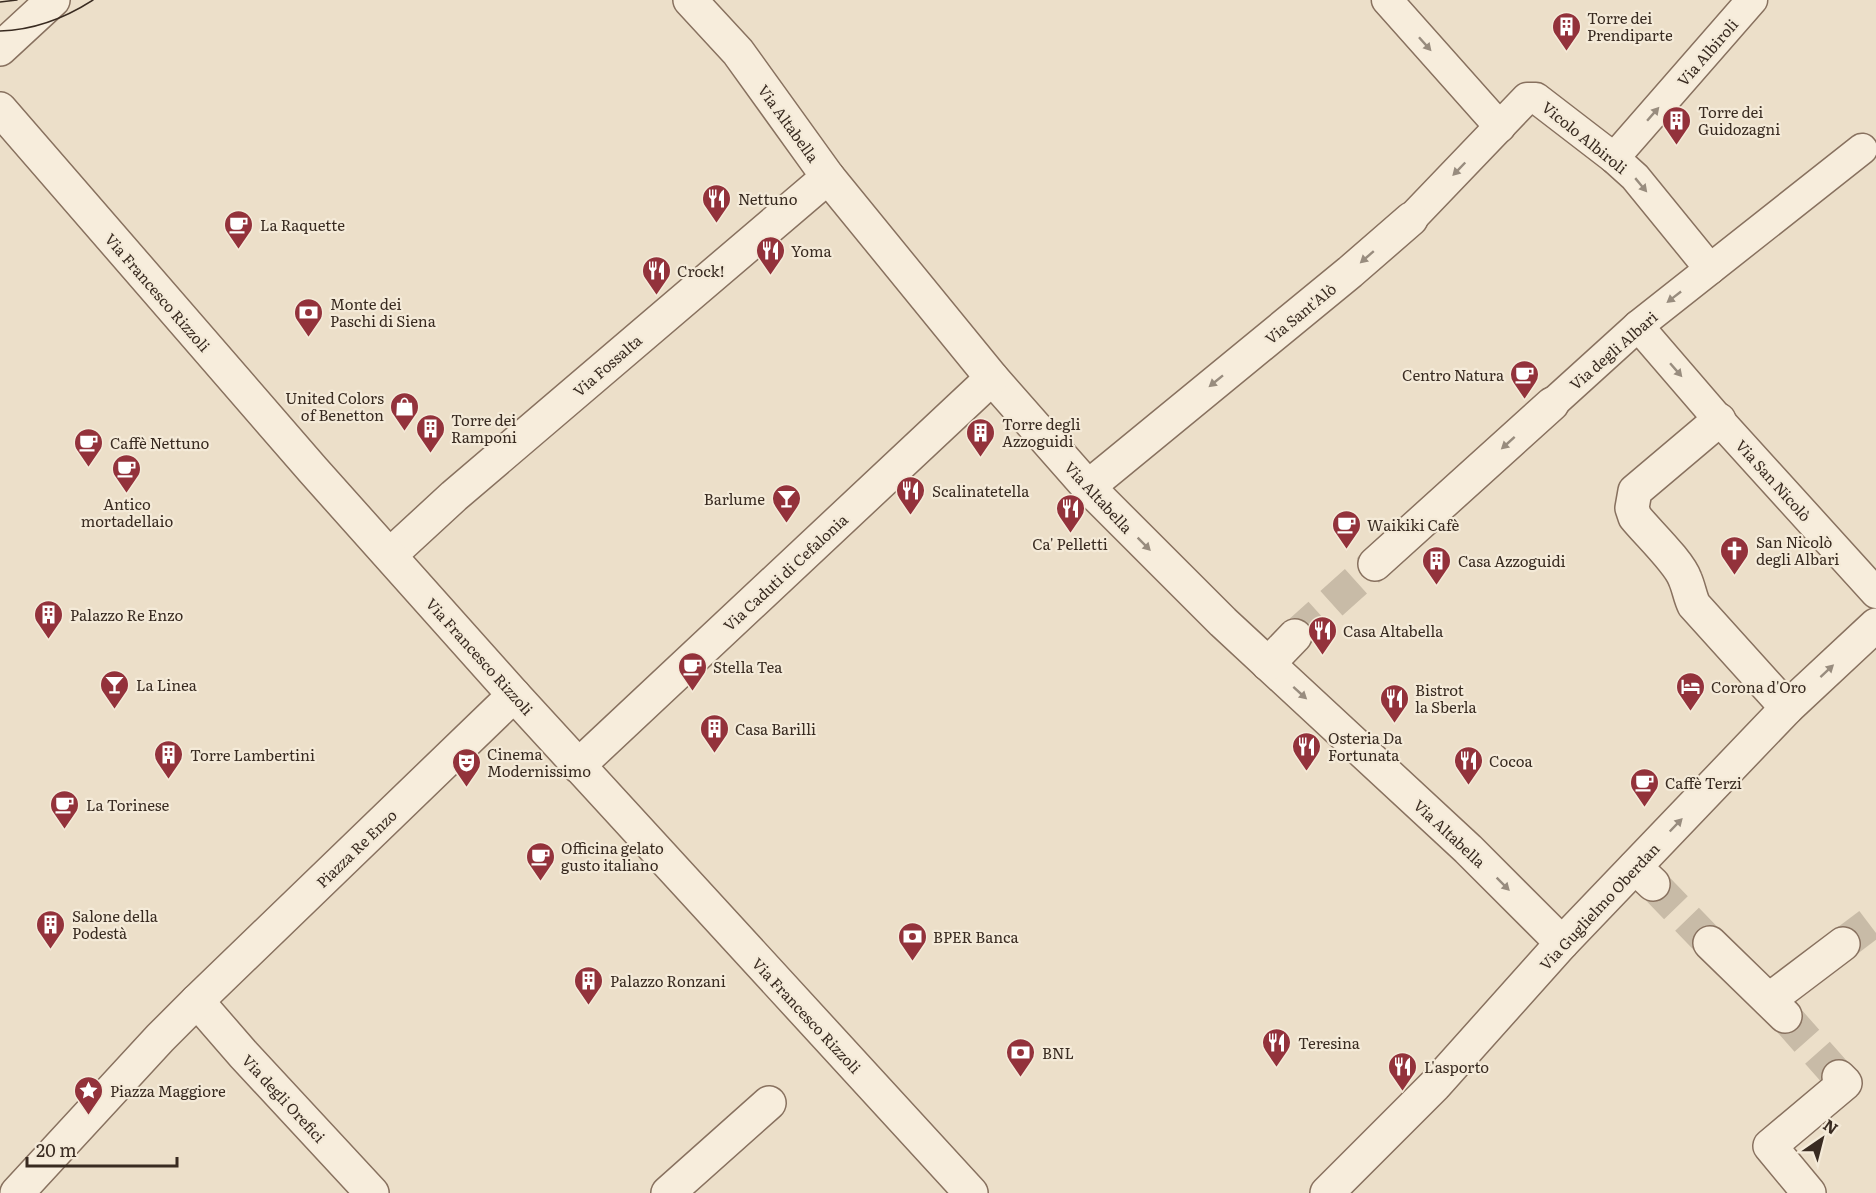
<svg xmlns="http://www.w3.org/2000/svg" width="1876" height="1193" viewBox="0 0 1876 1193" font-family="Literata,serif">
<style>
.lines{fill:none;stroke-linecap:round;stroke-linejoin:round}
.pedestrian-tunnel{stroke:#c8bba7;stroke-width:33;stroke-dasharray:33 16;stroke-linecap:butt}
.service-casing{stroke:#88715f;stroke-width:33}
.pedestrian-casing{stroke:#88715f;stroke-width:36}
.minor-casing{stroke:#88715f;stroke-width:36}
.tertiary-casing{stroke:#88715f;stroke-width:36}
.service{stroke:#f7eddc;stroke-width:30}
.pedestrian{stroke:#f7eddc;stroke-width:33}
.minor{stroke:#f7eddc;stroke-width:33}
.tertiary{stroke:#f7eddc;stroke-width:33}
.tram{stroke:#392b21;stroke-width:1.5}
.oneway{fill:#988c7e}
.labels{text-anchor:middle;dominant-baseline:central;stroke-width:4.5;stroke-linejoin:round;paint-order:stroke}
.poi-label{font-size:15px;fill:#392b21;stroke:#f4ead8;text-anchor:start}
.street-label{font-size:15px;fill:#392b21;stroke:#f4ead8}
</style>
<rect width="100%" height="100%" fill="#ecdfc9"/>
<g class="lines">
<g class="pedestrian-tunnel">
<path d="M1295,636L1375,564"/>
<path d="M1653,884L1710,943"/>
<path d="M1843,944L1876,919"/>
<path d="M1785,1016L1839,1077"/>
</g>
<defs>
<g id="service">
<path d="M1387,0L1500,127"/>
<path d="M1614,158L1752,0"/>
<path d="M1411,219L1527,98H1536L1614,158L1635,177L1710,269"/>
<path d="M1638,326L1719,420L1876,593"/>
<path d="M1552,404L1638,326L1862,149"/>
</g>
<g id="pedestrian">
<path d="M690,0L738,52L828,177L992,378L1088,487L1223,622L1468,849L1562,943L1435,1085L1327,1193"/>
<path d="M0,49L53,0"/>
<path d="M1719,420L1635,491L1632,508L1635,517C1647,532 1679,562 1685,579C1689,588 1690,597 1694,605L1787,708"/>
<path d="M1088,487L1350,272L1411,219"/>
<path d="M390,555L454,496L828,177"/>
<path d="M1375,564L1552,404"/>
<path d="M1268,664L1295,636"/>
<path d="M578,766L992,378"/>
<path d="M1635,867L1653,884"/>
<path d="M1710,943L1785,1016"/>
<path d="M1769,1000L1843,944"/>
<path d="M197,1001L243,1054L372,1193"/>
<path d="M17,1193L160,1038L197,1001L514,695"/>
<path d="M668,1193L769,1103"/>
<path d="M1809,1193L1770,1146L1845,1083L1839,1077"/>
</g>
<path id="minor" d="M1562,943L1787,708L1876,625"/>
<path id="tertiary" d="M0,109L313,470L514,695L971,1193"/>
</defs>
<use href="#service" class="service-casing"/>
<use href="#pedestrian" class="pedestrian-casing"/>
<use href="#minor" class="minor-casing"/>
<use href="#tertiary" class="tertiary-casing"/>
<use href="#service" class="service"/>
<use href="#pedestrian" class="pedestrian"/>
<use href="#minor" class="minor"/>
<use href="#tertiary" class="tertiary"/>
<g class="tram">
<path d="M0,2L17,0"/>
<path d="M0,31C34,30 65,18 93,0"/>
</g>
</g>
<defs><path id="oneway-solid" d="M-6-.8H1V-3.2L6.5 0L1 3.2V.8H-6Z" transform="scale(1.5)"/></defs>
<g class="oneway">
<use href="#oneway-solid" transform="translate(1425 44) rotate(48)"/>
<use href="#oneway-solid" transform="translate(1653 114) rotate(-49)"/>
<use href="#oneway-solid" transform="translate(1459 169) rotate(134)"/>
<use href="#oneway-solid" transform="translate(1641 185) rotate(50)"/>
<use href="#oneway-solid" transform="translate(1367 257) rotate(139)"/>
<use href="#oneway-solid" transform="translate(1674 297) rotate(142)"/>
<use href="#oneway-solid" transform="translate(1676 370) rotate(49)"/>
<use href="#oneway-solid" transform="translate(1216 381) rotate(141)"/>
<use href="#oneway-solid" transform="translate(1508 443) rotate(138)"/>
<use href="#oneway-solid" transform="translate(1144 544) rotate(45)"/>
<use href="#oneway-solid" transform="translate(1827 671) rotate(-43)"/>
<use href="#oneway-solid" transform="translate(1300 693) rotate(42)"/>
<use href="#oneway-solid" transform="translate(1676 825) rotate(-46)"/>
<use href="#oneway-solid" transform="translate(1503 884) rotate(45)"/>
</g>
<defs>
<symbol id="building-pin" viewBox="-11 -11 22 30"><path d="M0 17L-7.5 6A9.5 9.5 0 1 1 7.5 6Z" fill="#93323b" stroke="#f4ead8"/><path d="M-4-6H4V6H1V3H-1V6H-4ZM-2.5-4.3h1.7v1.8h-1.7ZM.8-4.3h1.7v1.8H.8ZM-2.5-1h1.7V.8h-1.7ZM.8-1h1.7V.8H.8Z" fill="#fff"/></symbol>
<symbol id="restaurant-pin" viewBox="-11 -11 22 30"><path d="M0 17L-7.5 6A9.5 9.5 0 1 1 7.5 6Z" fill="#93323b" stroke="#f4ead8"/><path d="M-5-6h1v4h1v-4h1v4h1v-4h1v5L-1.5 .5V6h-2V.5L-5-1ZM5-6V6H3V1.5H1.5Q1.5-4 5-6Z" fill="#fff"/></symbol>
<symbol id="cafe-pin" viewBox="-11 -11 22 30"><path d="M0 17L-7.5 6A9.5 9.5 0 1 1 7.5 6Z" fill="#93323b" stroke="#f4ead8"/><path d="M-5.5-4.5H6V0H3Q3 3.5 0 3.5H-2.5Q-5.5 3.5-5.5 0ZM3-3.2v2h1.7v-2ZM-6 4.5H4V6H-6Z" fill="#fff"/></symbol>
<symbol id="bank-pin" viewBox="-11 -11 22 30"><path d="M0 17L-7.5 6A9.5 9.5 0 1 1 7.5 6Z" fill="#93323b" stroke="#f4ead8"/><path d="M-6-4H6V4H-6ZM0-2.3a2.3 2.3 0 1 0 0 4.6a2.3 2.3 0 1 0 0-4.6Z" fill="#fff"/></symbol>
<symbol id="shop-pin" viewBox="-11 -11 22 30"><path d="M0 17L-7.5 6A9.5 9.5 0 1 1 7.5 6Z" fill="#93323b" stroke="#f4ead8"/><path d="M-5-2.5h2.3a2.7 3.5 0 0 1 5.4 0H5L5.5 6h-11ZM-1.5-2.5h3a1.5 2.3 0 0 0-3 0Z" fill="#fff"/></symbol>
<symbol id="bar-pin" viewBox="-11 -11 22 30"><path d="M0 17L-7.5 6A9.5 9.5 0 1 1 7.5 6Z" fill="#93323b" stroke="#f4ead8"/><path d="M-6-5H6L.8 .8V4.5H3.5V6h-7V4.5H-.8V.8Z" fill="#fff"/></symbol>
<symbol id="church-pin" viewBox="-11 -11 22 30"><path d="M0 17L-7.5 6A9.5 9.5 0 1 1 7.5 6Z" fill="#93323b" stroke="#f4ead8"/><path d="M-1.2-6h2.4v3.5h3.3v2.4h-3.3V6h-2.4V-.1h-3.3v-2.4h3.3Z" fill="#fff"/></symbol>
<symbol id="hotel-pin" viewBox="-11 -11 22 30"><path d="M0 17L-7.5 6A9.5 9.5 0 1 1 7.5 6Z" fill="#93323b" stroke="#f4ead8"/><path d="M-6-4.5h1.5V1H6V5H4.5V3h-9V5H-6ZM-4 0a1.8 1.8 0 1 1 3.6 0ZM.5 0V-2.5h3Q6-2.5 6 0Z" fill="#fff"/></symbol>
<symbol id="theatre-pin" viewBox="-11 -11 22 30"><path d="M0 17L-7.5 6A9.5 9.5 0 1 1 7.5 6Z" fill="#93323b" stroke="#f4ead8"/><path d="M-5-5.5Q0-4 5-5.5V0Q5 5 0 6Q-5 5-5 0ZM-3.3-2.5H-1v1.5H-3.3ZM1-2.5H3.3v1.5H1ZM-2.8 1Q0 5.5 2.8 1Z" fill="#fff"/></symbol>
<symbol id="sight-pin" viewBox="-11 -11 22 30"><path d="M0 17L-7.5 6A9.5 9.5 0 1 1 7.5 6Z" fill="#93323b" stroke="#f4ead8"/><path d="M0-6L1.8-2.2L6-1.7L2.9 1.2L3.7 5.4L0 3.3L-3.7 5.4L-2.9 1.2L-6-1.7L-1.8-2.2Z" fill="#fff"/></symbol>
</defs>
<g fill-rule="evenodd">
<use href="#building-pin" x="1550" y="10" width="33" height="45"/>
<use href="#building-pin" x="1660" y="104" width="33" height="45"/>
<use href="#restaurant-pin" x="700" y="182" width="33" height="45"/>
<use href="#cafe-pin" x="222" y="208" width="33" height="45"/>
<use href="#restaurant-pin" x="754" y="234" width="33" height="45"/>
<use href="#restaurant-pin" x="640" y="254" width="33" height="45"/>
<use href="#bank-pin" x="292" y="296" width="33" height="45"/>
<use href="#cafe-pin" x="1508" y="358" width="33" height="45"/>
<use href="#shop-pin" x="388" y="390" width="33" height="45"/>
<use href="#building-pin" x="414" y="412" width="33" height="45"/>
<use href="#building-pin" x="964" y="416" width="33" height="45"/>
<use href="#cafe-pin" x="72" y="426" width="33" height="45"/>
<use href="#cafe-pin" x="110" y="452" width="33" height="45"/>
<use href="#restaurant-pin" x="894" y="474" width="33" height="45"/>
<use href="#bar-pin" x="770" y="482" width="33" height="45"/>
<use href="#restaurant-pin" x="1054" y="492" width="33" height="45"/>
<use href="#cafe-pin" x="1330" y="508" width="33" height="45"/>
<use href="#church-pin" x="1718" y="534" width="33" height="45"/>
<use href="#building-pin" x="1420" y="544" width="33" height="45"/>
<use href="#building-pin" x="32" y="598" width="33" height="45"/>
<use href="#restaurant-pin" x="1306" y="614" width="33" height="45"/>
<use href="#cafe-pin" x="676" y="650" width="33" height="45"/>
<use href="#bar-pin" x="98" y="668" width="33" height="45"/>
<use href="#hotel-pin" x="1674" y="670" width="33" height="45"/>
<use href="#restaurant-pin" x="1378" y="682" width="33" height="45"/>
<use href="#building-pin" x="698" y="712" width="33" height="45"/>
<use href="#restaurant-pin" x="1290" y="730" width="33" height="45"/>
<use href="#building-pin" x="152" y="738" width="33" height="45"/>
<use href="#restaurant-pin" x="1452" y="744" width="33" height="45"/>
<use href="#theatre-pin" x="450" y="746" width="33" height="45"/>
<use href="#cafe-pin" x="1628" y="766" width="33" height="45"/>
<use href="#cafe-pin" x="48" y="788" width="33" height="45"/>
<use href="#cafe-pin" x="524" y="840" width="33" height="45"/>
<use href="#building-pin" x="34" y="908" width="33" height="45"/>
<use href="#bank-pin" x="896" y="920" width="33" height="45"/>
<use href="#building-pin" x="572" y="964" width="33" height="45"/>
<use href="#restaurant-pin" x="1260" y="1026" width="33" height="45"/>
<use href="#bank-pin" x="1004" y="1036" width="33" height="45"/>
<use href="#restaurant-pin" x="1386" y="1050" width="33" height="45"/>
<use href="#sight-pin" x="72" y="1074" width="33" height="45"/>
</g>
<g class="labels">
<g class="poi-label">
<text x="1587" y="17">Torre dei<tspan x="1587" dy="17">Prendiparte</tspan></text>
<text x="1698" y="111">Torre dei<tspan x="1698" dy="17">Guidozagni</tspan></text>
<text x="738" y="198">Nettuno</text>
<text x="260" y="224">La Raquette</text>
<text x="791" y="250">Yoma</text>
<text x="677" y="270">Crock!</text>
<text x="330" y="303">Monte dei<tspan x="330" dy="17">Paschi di Siena</tspan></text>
<text x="1504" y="374" text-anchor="end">Centro Natura</text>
<text x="384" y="397" text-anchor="end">United Colors<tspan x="384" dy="17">of Benetton</tspan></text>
<text x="451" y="419">Torre dei<tspan x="451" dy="17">Ramponi</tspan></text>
<text x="1002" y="423">Torre degli<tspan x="1002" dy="17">Azzoguidi</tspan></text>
<text x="110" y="442">Caffè Nettuno</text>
<text x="932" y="490">Scalinatetella</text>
<text x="765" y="498" text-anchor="end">Barlume</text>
<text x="127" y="503" text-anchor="middle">Antico<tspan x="127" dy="17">mortadellaio</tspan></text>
<text x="1367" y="524">Waikiki Cafè</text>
<text x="1756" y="541">San Nicolò<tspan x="1756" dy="17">degli Albari</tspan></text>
<text x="1070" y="543" text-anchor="middle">Ca' Pelletti</text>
<text x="1458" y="560">Casa Azzoguidi</text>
<text x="70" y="614">Palazzo Re Enzo</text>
<text x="1343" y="630">Casa Altabella</text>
<text x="713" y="666">Stella Tea</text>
<text x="136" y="684">La Linea</text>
<text x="1711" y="686">Corona d'Oro</text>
<text x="1415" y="689">Bistrot<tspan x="1415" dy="17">la Sberla</tspan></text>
<text x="735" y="728">Casa Barilli</text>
<text x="1328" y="737">Osteria Da<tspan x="1328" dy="17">Fortunata</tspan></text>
<text x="487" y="753">Cinema<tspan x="487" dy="17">Modernissimo</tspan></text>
<text x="190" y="754">Torre Lambertini</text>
<text x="1489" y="760">Cocoa</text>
<text x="1665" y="782">Caffè Terzi</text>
<text x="86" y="804">La Torinese</text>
<text x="561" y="847">Officina gelato<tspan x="561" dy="17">gusto italiano</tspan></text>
<text x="72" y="915">Salone della<tspan x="72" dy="17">Podestà</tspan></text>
<text x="933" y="936">BPER Banca</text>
<text x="610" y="980">Palazzo Ronzani</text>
<text x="1298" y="1042">Teresina</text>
<text x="1042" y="1052">BNL</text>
<text x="1424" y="1066">L'asporto</text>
<text x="110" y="1090">Piazza Maggiore</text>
</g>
<g class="street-label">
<text transform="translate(1707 52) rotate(-49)">Via Albiroli</text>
<text transform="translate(789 123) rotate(54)">Via Altabella</text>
<text transform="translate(1585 137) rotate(39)">Vicolo Albiroli</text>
<text transform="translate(158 292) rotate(49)">Via Francesco Rizzoli</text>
<text transform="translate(1300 313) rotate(-39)">Via Sant'Alò</text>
<text transform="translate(1613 350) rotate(-41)">Via degli Albari</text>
<text transform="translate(607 365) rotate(-41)">Via Fossalta</text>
<text transform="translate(1774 480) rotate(48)">Via San Nicolò</text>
<text transform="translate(1099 497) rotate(47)">Via Altabella</text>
<text transform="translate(785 572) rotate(-43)">Via Caduti di Cefalonia</text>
<text transform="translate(480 656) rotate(48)">Via Francesco Rizzoli</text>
<text transform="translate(1450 833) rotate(43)">Via Altabella</text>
<text transform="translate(356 848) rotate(-44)">Piazza Re Enzo</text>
<text transform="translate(1599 906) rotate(-47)">Via Guglielmo Oberdan</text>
<text transform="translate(807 1015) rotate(47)">Via Francesco Rizzoli</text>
<text transform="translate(284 1098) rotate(47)">Via degli Orefici</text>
</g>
</g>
<g transform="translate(1822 1139) rotate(35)" stroke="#f4ead8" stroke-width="4.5" paint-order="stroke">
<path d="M0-4.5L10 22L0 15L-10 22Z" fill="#392b21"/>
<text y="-9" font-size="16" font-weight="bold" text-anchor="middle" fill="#392b21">N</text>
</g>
<path d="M27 1157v9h150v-9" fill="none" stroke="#392b21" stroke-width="3"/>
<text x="36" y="1157" font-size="18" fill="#392b21" stroke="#f4ead8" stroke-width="4.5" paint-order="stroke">20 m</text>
</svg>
